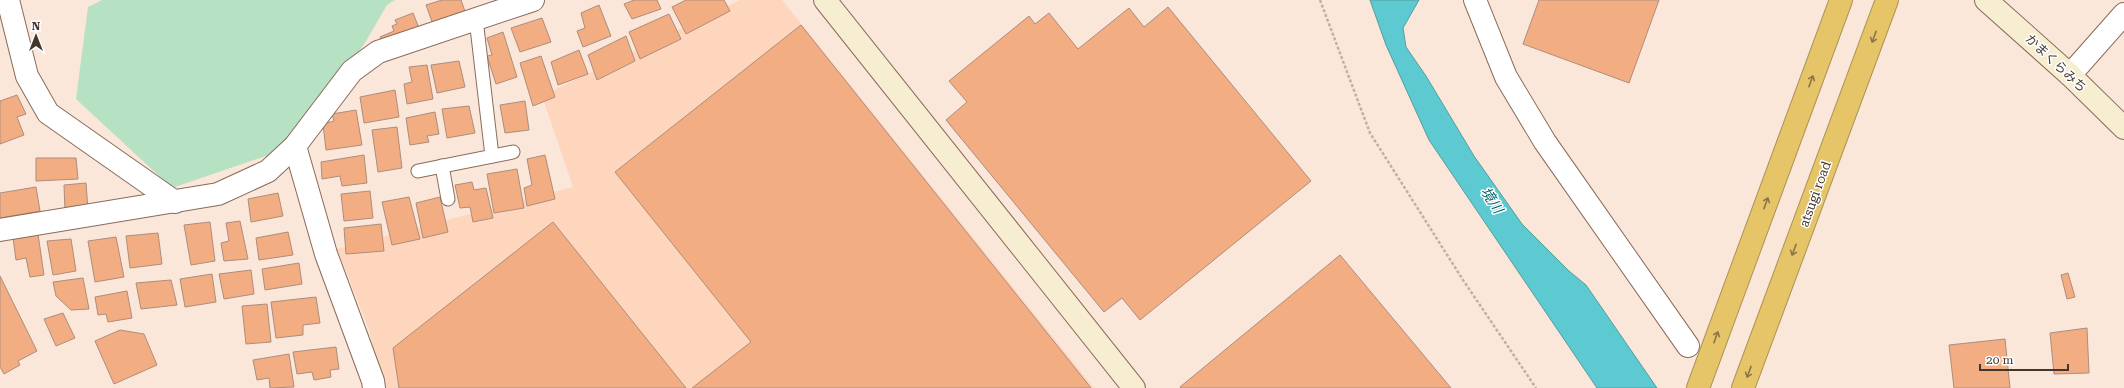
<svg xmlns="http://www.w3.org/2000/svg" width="2124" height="388" viewBox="0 0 2124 388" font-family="'Roboto Serif','Noto Sans JP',serif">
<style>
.built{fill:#fed5bd}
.green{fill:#b7e1c3}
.water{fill:#5dc9d0;stroke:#559d9f}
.building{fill:#f3ad83;stroke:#ad8d7b}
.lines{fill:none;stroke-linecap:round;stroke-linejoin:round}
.lane-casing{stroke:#896b59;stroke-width:15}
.street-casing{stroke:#896b59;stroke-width:24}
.secondary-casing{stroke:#896b59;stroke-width:24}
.highway-casing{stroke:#ac9354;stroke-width:24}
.path{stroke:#c2afa4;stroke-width:2.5;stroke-dasharray:3 2;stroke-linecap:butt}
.lane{stroke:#fff;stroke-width:13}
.street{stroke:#fff;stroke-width:22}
.secondary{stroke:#f7eed2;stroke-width:22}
.highway{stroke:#e5c568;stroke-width:22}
.oneway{stroke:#8c7648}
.labels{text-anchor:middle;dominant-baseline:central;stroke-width:3;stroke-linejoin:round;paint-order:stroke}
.street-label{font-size:13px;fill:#43362e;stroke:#fff}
.water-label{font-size:14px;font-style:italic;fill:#006268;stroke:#fff}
</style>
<rect width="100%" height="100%" fill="#fbe6da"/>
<path class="built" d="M740,0H782L1094,388H380L370,332L337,249L573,187L542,96Z"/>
<path class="green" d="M102,0H395L387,5L366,41L295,146L172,188L76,99L88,7Z"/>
<path class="water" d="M1370,0H1419L1403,28L1406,47L1426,76L1474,156L1522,224L1569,271L1586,285L1657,388H1597L1429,140L1386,45Z"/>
<g class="building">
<path d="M442,0H461L467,17L434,27L426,5Z"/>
<path d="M634,0H657L661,9L632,19L624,4Z"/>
<path d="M686,0H724L730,11L686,34L672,7Z"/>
<path d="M1539,0H1659L1629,83L1523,44Z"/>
<path d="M599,5L611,36L583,47L577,31L585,28L581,13Z"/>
<path d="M1168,7L1311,181L1140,320L1122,298L1104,312L946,120L967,102L949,81L1029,16L1035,24L1049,13L1078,49L1129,8L1144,27Z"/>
<path d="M413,13L421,33L385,48L380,37L394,31L392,26L397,24L395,20Z"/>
<path d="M669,14L681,39L640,59L629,32Z"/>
<path d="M542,18L551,42L520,52L511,28Z"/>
<path d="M801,25L1091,388H692L751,342L615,172Z"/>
<path d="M503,32L517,77L496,84L487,56L492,55L487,38Z"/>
<path d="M626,36L635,61L597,80L588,55Z"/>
<path d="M579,50L588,74L558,85L551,62Z"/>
<path d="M541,56L555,97L533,106L520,63Z"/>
<path d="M459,61L465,87L437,93L431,65Z"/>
<path d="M427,65L433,99L407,104L404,84L412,82L409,67Z"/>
<path d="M395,90L399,117L364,123L360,97Z"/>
<path d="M17,95L26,114L17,117L24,135L0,144V101Z"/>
<path d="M525,101L529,130L505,133L500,105Z"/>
<path d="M469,106L475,133L447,138L442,109Z"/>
<path d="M356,110L362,145L326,150L323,124L334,121L332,114Z"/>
<path d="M435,112L439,134L427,136L429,142L410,145L406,118Z"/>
<path d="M397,127L402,168L378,172L372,130Z"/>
<path d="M364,155L367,183L342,186L340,176L322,179L321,162Z"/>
<path d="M545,155L555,199L527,206L524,188L532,185L527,159Z"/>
<path d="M36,158H76L78,179L36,181Z"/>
<path d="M517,169L524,208L494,213L487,174Z"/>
<path d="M472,182L474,190L486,188L493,218L473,222L470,207L460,208L455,185Z"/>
<path d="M86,183L88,210L65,211L64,185Z"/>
<path d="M36,187L40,211L0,218V193Z"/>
<path d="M370,191L373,218L344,221L341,194Z"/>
<path d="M278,193L283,216L251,222L248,199Z"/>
<path d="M409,197L420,239L392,245L382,202Z"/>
<path d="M440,197L448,232L423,238L416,203Z"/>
<path d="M240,221L248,259L224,261L221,243L229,241L226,223Z"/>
<path d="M210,222L215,261L191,265L184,225Z"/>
<path d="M553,222L686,388H399L393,348Z"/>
<path d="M381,224L384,251L346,254L344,228Z"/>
<path d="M288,232L293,255L259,260L256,238Z"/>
<path d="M158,233L162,264L130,268L126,236Z"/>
<path d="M38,234L44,275L30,277L26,258L16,260L13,238Z"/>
<path d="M116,237L124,277L95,282L88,241Z"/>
<path d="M71,239L76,271L53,275L47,241Z"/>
<path d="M1340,255L1451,388H1181L1180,387Z"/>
<path d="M299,263L302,284L265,290L262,269Z"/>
<path d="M251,270L254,294L224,299L219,274Z"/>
<path d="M2068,273L2075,297L2067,299L2061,275Z"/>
<path d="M212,274L216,302L185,307L180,279Z"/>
<path d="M0,276L37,351L18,361L20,365L4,374L0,367Z"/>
<path d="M83,278L89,309L71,310L56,296L53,282Z"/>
<path d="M171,280L177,305L141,309L136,283Z"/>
<path d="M127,291L132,318L108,322L106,314L98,315L95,297Z"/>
<path d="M316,297L320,323L303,325V335L276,338L271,302Z"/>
<path d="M267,304L271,342L246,344L242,306Z"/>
<path d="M63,313L75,338L56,346L44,319Z"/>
<path d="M2087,328L2089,373L2054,374L2050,333Z"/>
<path d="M120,330L144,334L157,365L114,384L95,341Z"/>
<path d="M2005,339L2010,388H1954L1949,345Z"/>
<path d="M336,347L339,369L330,370L331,377L314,380L312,372L297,374L293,352Z"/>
<path d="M289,354L294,387L270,388L269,378L257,380L253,360Z"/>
</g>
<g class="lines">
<defs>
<g id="lane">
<path d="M476,19L492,156"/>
<path d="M442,166L448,199"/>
<path d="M418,171L513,152"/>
</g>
<g id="street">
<path d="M8,0L27,76L48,113L175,202"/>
<path d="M1475,0L1506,77L1545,142L1688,346"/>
<path d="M2070,75L2124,14"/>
<path d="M295,146L326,254L373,381L374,388"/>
<path d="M0,230L218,194L268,171L295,146L352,71L378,52L533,0"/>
</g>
<g id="secondary">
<path d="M825,0L1134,388"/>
<path d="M1986,0L2070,75L2124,128"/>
</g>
<g id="highway">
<path d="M1698,388L1841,0"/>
<path d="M1743,388L1887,0"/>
</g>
</defs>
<use href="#lane" class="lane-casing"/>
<use href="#street" class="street-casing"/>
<use href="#secondary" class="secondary-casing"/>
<use href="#highway" class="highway-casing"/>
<path class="path" d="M1320,0L1370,133L1463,280L1536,388"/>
<use href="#lane" class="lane"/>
<use href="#street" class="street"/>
<use href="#secondary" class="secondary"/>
<use href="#highway" class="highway"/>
</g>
<defs><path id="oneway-shaft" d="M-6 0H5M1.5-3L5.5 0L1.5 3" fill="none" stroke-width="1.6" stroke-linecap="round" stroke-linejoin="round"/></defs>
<g class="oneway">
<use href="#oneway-shaft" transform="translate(1874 37) rotate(110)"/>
<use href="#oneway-shaft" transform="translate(1811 81) rotate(-70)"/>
<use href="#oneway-shaft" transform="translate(1766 203) rotate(-70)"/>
<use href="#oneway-shaft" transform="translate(1794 250) rotate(110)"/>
<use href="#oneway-shaft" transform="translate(1716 337) rotate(-70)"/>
<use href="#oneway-shaft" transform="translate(1749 372) rotate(110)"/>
</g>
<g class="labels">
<g class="street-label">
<text transform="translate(2056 63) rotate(43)">かまくらみち</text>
<text transform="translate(1815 194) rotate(-70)">atsugi road</text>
</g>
<g class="water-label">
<text transform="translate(1492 200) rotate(57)">境川</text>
</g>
</g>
<g transform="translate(36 36)" stroke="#ffffff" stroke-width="3" paint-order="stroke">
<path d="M0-3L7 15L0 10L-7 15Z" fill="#43362e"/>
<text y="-6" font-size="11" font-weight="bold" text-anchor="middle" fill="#43362e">N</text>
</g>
<path d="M1980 364v6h88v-6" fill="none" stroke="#43362e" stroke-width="2"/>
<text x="1986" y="364" font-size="12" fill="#43362e" stroke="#ffffff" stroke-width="3" paint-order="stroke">20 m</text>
</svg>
